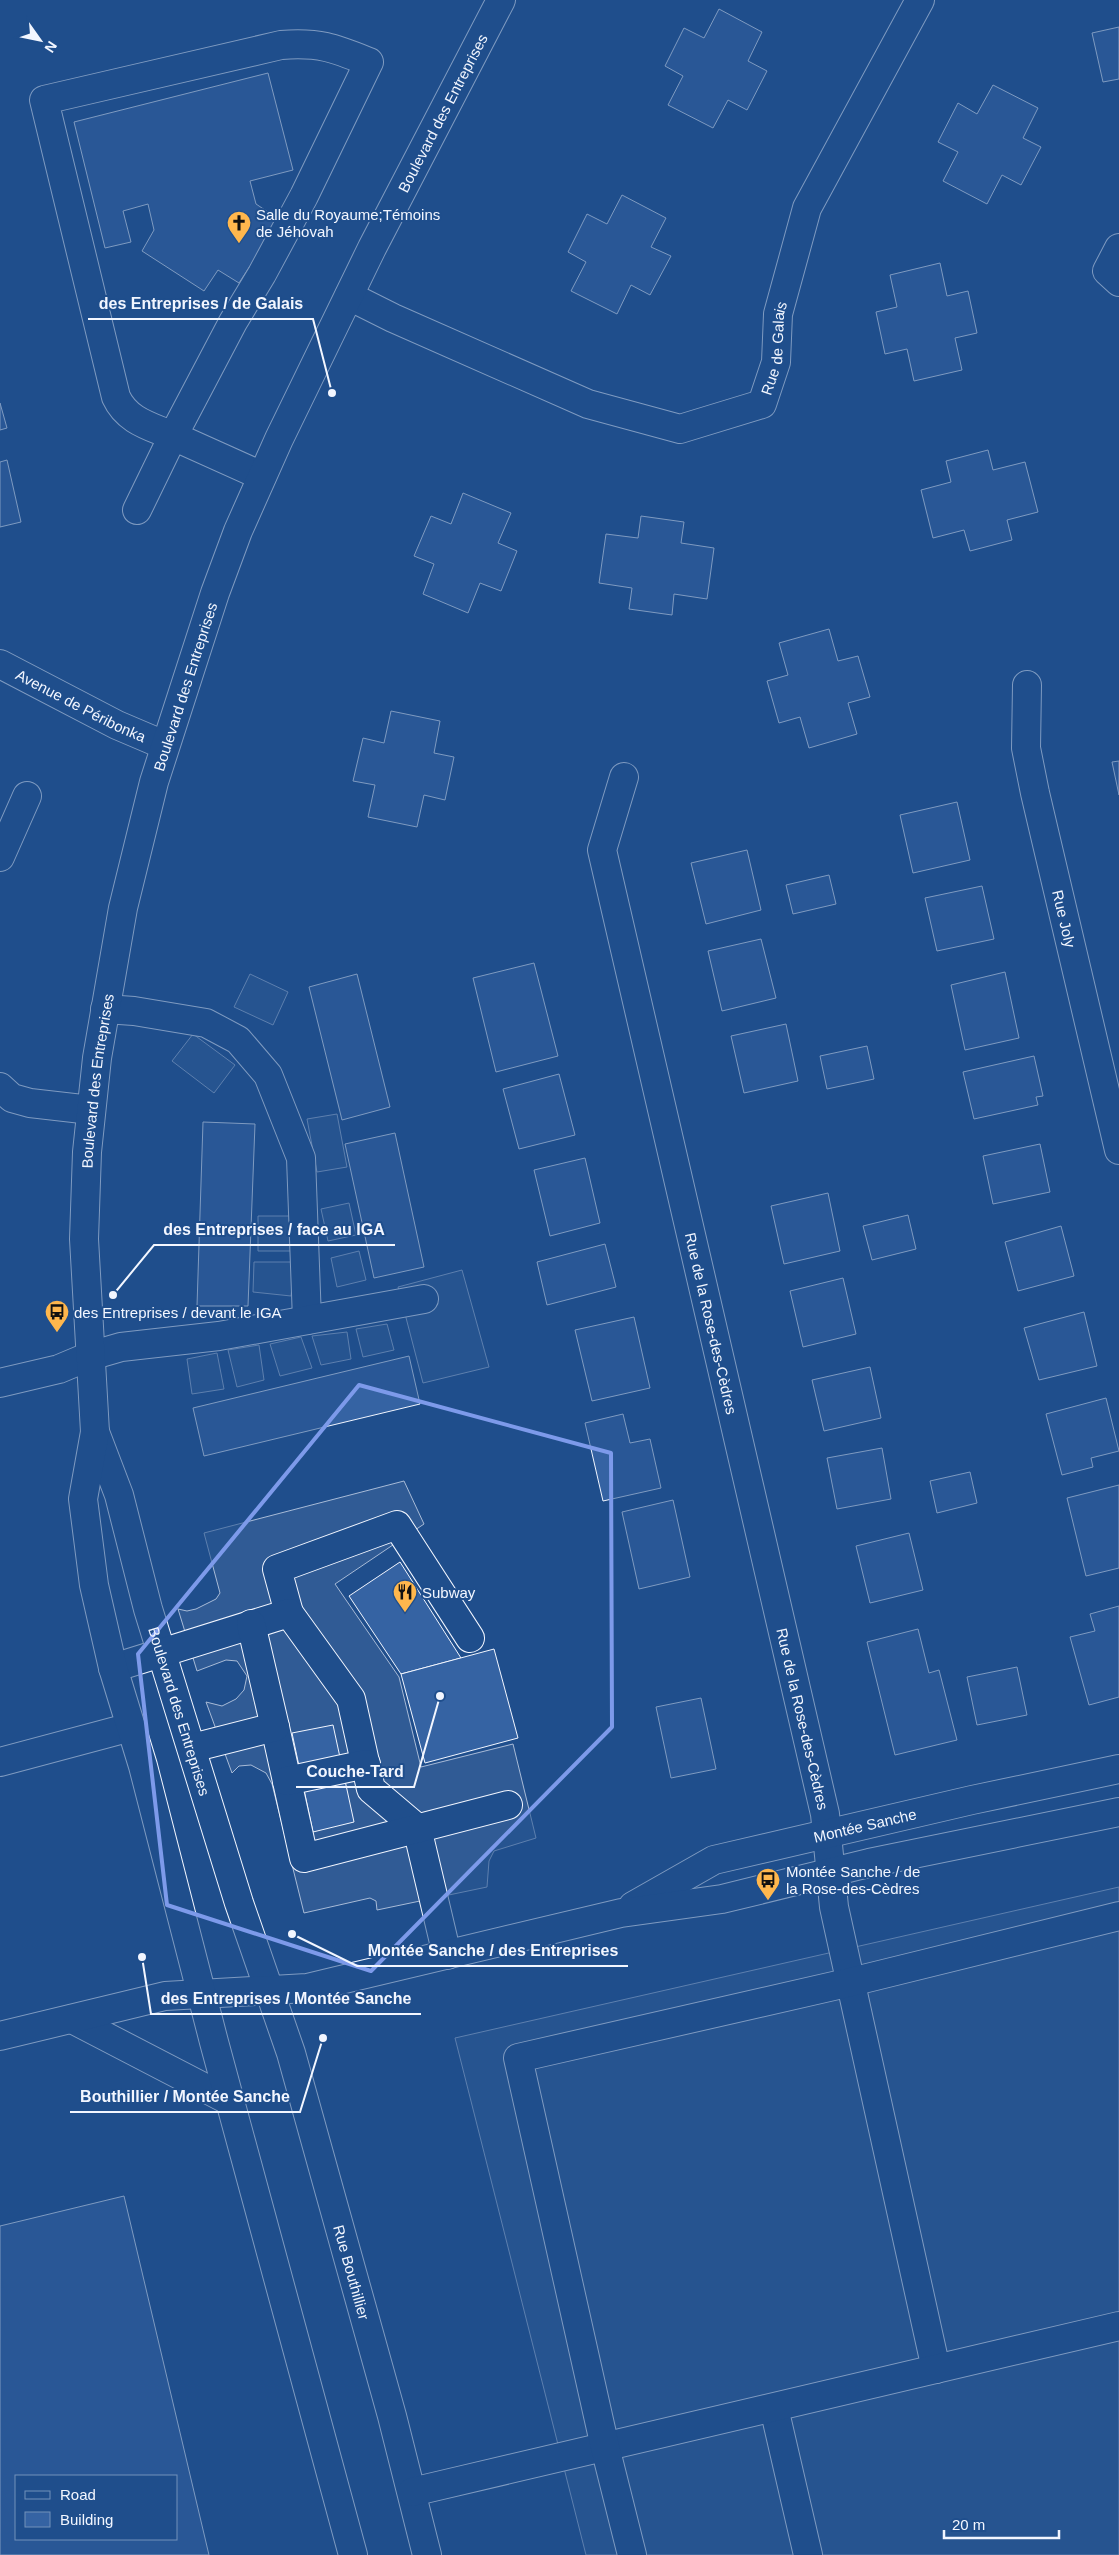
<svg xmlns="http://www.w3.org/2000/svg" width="1119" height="2555" viewBox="0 0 1119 2555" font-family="Arial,sans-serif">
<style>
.parking{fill:#305b95;stroke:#a8bbd7}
.building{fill:#3563a3;stroke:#f2f6ff;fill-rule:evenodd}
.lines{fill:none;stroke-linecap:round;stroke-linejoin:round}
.minor-casing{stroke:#f2f6ff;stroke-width:30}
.minor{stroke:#1f4e8c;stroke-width:28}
.marked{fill:none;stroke:#7d9aea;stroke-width:4;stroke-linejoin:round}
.labels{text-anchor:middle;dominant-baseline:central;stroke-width:4;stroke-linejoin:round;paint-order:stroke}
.street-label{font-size:15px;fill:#f2f6ff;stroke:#1f4e8c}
.poi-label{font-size:15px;fill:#f2f6ff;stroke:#1f4e8c;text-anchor:start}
.leader{fill:none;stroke:#f2f6ff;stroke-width:2}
.callout-dot{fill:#f2f6ff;stroke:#1f4e8c;stroke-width:2}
.callout-label{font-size:16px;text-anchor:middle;font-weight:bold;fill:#f2f6ff;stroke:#1f4e8c;stroke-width:4;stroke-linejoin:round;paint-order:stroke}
</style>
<rect width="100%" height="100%" fill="#1f4e8c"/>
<g class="parking">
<path d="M250,974L288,992L273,1025L234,1007Z"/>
<path d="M193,1034L235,1065L214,1093L172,1061Z"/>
<path d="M337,1114L347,1167L317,1172L307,1119Z"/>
<path d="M349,1203L356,1235L328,1241L321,1209Z"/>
<path d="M258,1216H290L292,1251H258Z"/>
<path d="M359,1251L366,1280L337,1287L331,1258Z"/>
<path d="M254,1262H295L291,1296L253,1292Z"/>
<path d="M462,1270L489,1367L423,1383L398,1287Z"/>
<path d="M387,1324L394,1350L363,1357L356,1329Z"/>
<path d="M347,1332L351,1359L321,1365L312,1336Z"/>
<path d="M301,1337L312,1368L280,1376L270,1344Z"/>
<path d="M259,1345L264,1380L237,1387L228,1350Z"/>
<path d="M217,1353L224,1389L192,1394L187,1359Z"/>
<path d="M404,1481L424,1524L335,1584L399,1677L421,1767L513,1744L536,1838L494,1851L489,1861L487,1887L377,1910L376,1901L370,1898L304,1913L272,1784L266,1773L251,1765L239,1766L232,1773L206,1702L222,1706L236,1699L244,1690L247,1676L237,1661L226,1660L197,1671L178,1609L187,1611L196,1609L216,1599L220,1593L204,1533Z"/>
<path d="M1119,1887V2555H586L455,2038Z"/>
</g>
<g class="building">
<path d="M719,9L762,32L748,61L767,71L747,110L728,100L713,128L668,105L683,76L665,66L684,28L704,38Z"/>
<path d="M1119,27V79L1103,82L1092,33Z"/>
<path d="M268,73L293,170L250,181L256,204L280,220L239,283L218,270L204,291L142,251L154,230L148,204L123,211L131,242L105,248L74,122Z"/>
<path d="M993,85L1038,108L1023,138L1041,147L1021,185L1002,175L987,204L943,181L958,152L938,142L958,103L977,114Z"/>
<path d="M622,195L666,218L651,247L671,256L650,295L631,285L617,314L571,291L586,262L568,252L587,214L607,224Z"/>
<path d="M940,263L947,296L968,291L977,333L955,338L962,370L914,381L907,349L885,354L876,312L897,307L890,275Z"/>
<path d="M0,403L7,428L0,430Z"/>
<path d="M988,450L993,470L1025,462L1038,512L1007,520L1012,540L970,551L964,530L933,538L921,490L951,482L946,461Z"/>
<path d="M7,460L21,522L0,527V462Z"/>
<path d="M463,493L511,513L498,543L517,551L501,591L480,583L468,613L423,594L434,564L414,556L431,516L451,524Z"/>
<path d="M641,516L684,522L681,543L714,548L707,599L674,594L672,615L629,609L632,588L599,583L606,534L638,538Z"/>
<path d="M829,629L838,661L858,656L870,697L848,703L857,734L809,748L800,717L779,723L767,681L788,675L779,643Z"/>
<path d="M391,711L440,721L434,753L454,757L445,800L424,795L417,827L368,817L375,785L353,781L363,738L384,743Z"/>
<path d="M1119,761V795L1112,762Z"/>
<path d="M957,802L970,860L913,873L900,815Z"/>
<path d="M747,850L761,910L706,924L691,863Z"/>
<path d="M829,875L836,904L793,914L786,885Z"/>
<path d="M982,886L994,939L937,951L925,898Z"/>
<path d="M761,939L776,998L722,1011L708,951Z"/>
<path d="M534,963L558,1056L496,1072L473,978Z"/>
<path d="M1005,972L1019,1038L965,1050L951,985Z"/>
<path d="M357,974L390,1107L342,1120L309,987Z"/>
<path d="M786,1024L798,1081L744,1093L731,1036Z"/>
<path d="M867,1046L874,1079L827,1089L820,1056Z"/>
<path d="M1034,1056L1043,1096L1036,1097L1038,1105L974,1119L963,1072Z"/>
<path d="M559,1074L575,1135L519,1149L503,1089Z"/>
<path d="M203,1122L255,1124L248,1306H197Z"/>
<path d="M395,1133L424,1267L374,1278L345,1144Z"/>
<path d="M1040,1144L1050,1192L993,1204L983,1156Z"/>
<path d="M585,1158L600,1223L550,1236L534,1170Z"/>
<path d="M828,1193L840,1251L784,1264L771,1206Z"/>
<path d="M908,1215L916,1249L872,1260L863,1226Z"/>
<path d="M1061,1226L1074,1276L1018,1291L1005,1242Z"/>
<path d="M605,1244L616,1287L547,1305L537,1262Z"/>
<path d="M843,1278L856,1334L803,1347L790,1291Z"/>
<path d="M1084,1312L1097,1366L1039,1380L1024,1328Z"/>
<path d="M634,1317L650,1388L592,1401L575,1330Z"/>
<path d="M409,1356L420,1404L204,1456L193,1408Z"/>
<path d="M870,1367L881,1418L824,1431L812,1380Z"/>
<path d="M1106,1398L1119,1451L1091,1458L1093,1467L1062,1475L1046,1414Z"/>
<path d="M623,1414L630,1443L650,1439L661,1488L603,1501L585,1423Z"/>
<path d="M882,1448L891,1499L837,1509L827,1458Z"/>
<path d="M970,1472L977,1503L937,1513L930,1481Z"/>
<path d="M1119,1485V1568L1086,1576L1067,1498Z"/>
<path d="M673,1500L690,1577L639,1589L622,1512Z"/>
<path d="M909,1533L923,1590L870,1603L856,1546Z"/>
<path d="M400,1562L461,1658L401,1674L349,1596Z"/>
<path d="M1119,1606V1697L1089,1705L1070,1637L1095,1631L1090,1614Z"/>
<path d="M918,1629L929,1673L939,1670L957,1740L895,1755L867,1642Z"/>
<path d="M494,1649L518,1738L425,1763L401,1674Z"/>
<path d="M1017,1667L1027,1715L977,1725L967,1677Z"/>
<path d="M701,1698L716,1769L671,1778L656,1707Z"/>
<path d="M333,1725L354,1822L313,1832L292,1733Z"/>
<path d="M124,2196L209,2555H0V2226ZM16,2476H176V2539H16Z"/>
</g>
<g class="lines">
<defs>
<g id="minor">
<path d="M1119,248L1107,271L1119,282"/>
<path id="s1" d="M349,296L393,318L588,404L680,429L762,404L776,362L778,314L807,208L920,0"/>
<path d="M137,510L173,436C150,426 127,421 116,397L44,100L281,45C320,42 334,48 369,62L304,196L262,274L233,322L173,436L262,476"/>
<path id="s2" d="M0,664L117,725L164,745"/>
<path id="s3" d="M1027,685L1026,748L1035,793L1119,1150"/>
<path id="s4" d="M624,777L602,850L825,1814L834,1907L936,2369"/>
<path d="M0,857L27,796"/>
<path d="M105,1009L134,1011L206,1023L238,1040L268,1075L301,1158L307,1320"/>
<path d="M0,1087L12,1098L30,1103L91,1110"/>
<path d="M0,1383L59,1369L90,1356L121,1347L219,1336L424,1299"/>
<path id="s5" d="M95,1432L119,1495L148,1609L239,1903L291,2053L392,2416L427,2555"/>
<path d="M289,1613L277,1569L397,1525L470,1638"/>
<path d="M113,1668L289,1613L351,1699L371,1789L417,1828L447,1955"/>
<path d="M275,1727L304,1858L508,1805"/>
<path d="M192,1748L275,1727L251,1624"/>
<path d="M0,1762L131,1727"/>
<path d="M287,1781L366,1764"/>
<path id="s6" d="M633,1906L714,1860L972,1800L1119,1769"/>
<path d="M72,2019L230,2101"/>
<path d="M0,2036L165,1996L307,1988L621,1913L722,1899L869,1863L1119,1812"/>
<path d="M774,2408L808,2555"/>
<path d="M412,2492L1119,2326"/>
<path id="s7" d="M353,2555L214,2042L143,1766L113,1668L94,1585L83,1499L95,1432L84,1239L87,1152L97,1058L123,908L154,782L215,593L238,531L279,439L372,248L501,0"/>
<path d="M632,2555L605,2447L518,2058L851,1982L1119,1916"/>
</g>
</defs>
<use href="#minor" class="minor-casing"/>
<use href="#minor" class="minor"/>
</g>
<path d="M0 0H1119V2555H0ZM359,1385L611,1453L612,1727L371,1971L167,1905L138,1654Z" fill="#1f4e8c" fill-opacity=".55" fill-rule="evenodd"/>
<path class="marked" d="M359,1385L611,1453L612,1727L371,1971L167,1905L138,1654Z"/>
<defs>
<symbol id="church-pin" viewBox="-11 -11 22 30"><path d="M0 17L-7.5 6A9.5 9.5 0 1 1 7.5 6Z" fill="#ffb74d" stroke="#1f4e8c"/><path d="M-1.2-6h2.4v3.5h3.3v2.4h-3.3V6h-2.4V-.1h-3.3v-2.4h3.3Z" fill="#111"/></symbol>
<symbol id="bus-pin" viewBox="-11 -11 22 30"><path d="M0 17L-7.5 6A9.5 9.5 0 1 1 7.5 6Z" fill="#ffb74d" stroke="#1f4e8c"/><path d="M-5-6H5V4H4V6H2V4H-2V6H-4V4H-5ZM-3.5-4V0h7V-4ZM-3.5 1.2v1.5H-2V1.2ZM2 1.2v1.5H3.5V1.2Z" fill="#111"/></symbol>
<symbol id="restaurant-pin" viewBox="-11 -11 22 30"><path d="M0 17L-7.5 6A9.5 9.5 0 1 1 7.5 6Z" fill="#ffb74d" stroke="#1f4e8c"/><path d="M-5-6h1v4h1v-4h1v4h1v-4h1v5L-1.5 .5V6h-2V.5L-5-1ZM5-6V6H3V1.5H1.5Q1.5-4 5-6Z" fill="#111"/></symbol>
</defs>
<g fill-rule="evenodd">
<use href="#church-pin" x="225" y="209" width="28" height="38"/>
<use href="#bus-pin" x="43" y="1298" width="28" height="38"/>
<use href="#restaurant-pin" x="391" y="1578" width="28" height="38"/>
<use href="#bus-pin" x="754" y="1866" width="28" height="38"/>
</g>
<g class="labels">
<g class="street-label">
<text stroke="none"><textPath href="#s7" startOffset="2546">Boulevard des Entreprises</textPath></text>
<text stroke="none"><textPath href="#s1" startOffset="501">Rue de Galais</textPath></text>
<text stroke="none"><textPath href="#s7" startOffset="1916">Boulevard des Entreprises</textPath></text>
<text stroke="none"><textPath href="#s2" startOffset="91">Avenue de Péribonka</textPath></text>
<text stroke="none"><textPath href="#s3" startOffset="238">Rue Joly</textPath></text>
<text stroke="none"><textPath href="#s7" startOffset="1511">Boulevard des Entreprises</textPath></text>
<text stroke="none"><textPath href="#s4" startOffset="562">Rue de la Rose-des-Cèdres</textPath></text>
<text stroke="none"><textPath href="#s5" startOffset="292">Boulevard des Entreprises</textPath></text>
<text stroke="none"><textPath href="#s4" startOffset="968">Rue de la Rose-des-Cèdres</textPath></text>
<text stroke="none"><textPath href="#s6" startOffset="248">Montée Sanche</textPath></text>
<text stroke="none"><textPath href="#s5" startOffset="879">Rue Bouthillier</textPath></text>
</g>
<g class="poi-label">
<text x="256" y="214">Salle du Royaume;Témoins<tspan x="256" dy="17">de Jéhovah</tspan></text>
<text x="74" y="1312">des Entreprises / devant le IGA</text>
<text x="422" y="1592">Subway</text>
<text x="786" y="1871">Montée Sanche / de<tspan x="786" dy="17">la Rose-des-Cèdres</tspan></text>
</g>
</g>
<path class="leader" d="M332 393L313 319H88M113 1295L154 1245H395M440 1696L414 1787H296M292 1934L357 1966H628M142 1957L151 2014H421M323 2038L300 2112H70"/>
<g class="callout-dot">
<circle cx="332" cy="393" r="5"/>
<circle cx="113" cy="1295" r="5"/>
<circle cx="440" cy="1696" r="5"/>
<circle cx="292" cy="1934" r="5"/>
<circle cx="142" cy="1957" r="5"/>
<circle cx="323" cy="2038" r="5"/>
</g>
<g class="callout-label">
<text x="201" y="309">des Entreprises / de Galais</text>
<text x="274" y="1235">des Entreprises / face au IGA</text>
<text x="355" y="1777">Couche-Tard</text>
<text x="493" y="1956">Montée Sanche / des Entreprises</text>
<text x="286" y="2004">des Entreprises / Montée Sanche</text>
<text x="185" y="2102">Bouthillier / Montée Sanche</text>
</g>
<rect x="15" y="2475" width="162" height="65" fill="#1f4e8c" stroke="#7391ba"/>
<rect x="25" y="2491" width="25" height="8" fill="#1f4e8c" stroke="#7391ba"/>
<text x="60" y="2500" font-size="15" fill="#f2f6ff">Road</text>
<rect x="25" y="2512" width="25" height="15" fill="#3563a3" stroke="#7391ba"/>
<text x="60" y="2525" font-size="15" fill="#f2f6ff">Building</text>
<g transform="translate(40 40) rotate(123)" stroke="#1f4e8c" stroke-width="4" paint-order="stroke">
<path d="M0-4L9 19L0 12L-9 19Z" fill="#f2f6ff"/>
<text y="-8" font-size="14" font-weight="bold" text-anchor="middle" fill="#f2f6ff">N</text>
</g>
<path d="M944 2530v8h115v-8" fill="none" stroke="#f2f6ff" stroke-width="2.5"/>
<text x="952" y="2530" font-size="15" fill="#f2f6ff" stroke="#1f4e8c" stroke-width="4" paint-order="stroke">20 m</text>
</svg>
